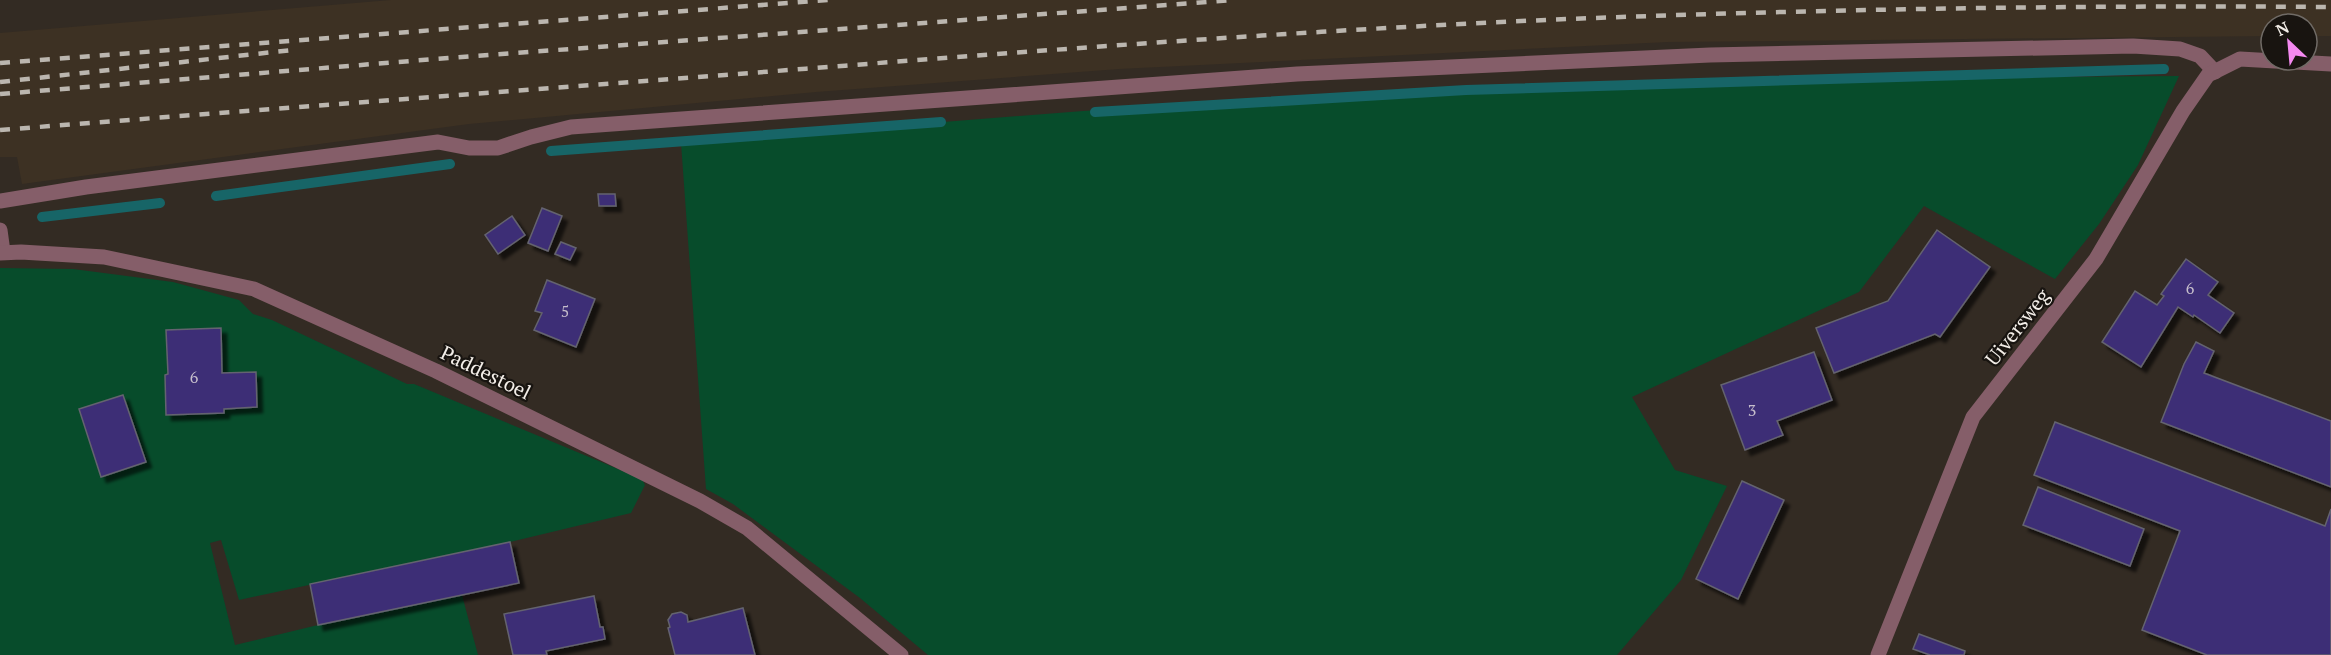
<svg xmlns="http://www.w3.org/2000/svg" width="2331" height="655" viewBox="0 0 2331 655" font-family="'PT Serif',serif">
<style>
.built{fill:#3d3123}
.green{fill:#074c2b}
.lines{fill:none;stroke-linecap:round;stroke-linejoin:round}
.stream{stroke:#176567;stroke-width:10}
.building{fill:#3e2d76;stroke:#64636f;stroke-width:1.5;filter:url(#shadow)}
.minor{stroke:#855e69;stroke-width:15}
.rail{stroke:#bbb6af;stroke-width:4.5;stroke-dasharray:10 10;stroke-linecap:butt}
.labels{text-anchor:middle;dominant-baseline:central;stroke-width:4.5;stroke-linejoin:round;paint-order:stroke}
.number-label{font-size:16px;fill:#c6becc}
.street-label{font-size:20px;fill:#f3eee8;stroke:#181410}
</style>
<defs>
<filter id="shadow"><feDropShadow dx="5.5" dy="5.5" stdDeviation="1.5" flood-color="#0009"/></filter>
</defs>
<rect width="100%" height="100%" fill="#332b23"/>
<path class="built" d="M391,0H2331V36H2307V24H2271V36L1668,42L1119,69L816,92L469,124L22,184L17,157H0V33Z"/>
<g class="green">
<path d="M2179,76L2138,165L2099,224L2055,279L1924,206L1859,292L1632,397L1675,470L1727,486L1681,580L1617,655H928L860,598L733,504L706,489L681,143C914,125 1147,103 1380,93C1646,82 1913,78 2179,76Z"/>
<path d="M0,268L73,269L173,282L239,300L253,314L272,320L407,384H414L642,479L645,485L631,513L510,542L239,600L221,540L210,543L235,645L318,625L462,595L478,655H0Z"/>
</g>
<g class="lines">
<g class="stream">
<path d="M1095,112L1466,90L2164,69"/>
<path d="M551,151L941,122"/>
<path d="M216,196L450,164"/>
<path d="M42,217L160,203"/>
</g>
</g>
<g class="building">
<path d="M598,194H615L616,206H599Z"/>
<path d="M542,208L562,216L548,251L528,243Z"/>
<path d="M512,216L525,235L498,254L485,235Z"/>
<path d="M1937,230L1990,267L1940,337L1935,334L1834,373L1816,328L1888,301Z"/>
<path d="M561,242L576,248L570,260L555,254Z"/>
<path d="M2186,259L2218,282L2208,295L2234,313L2220,333L2194,315L2193,317L2178,307L2141,367L2102,342L2135,291L2157,305L2164,296L2161,294Z"/>
<path d="M547,280L595,299L576,347L534,330L542,313L535,311Z"/>
<path d="M221,328L222,373L256,372L257,407L224,409V413L166,415L165,375L168,374L166,330Z"/>
<path d="M2196,342L2214,351L2204,373L2331,421V487L2161,422L2184,364Z"/>
<path d="M1814,352L1832,400L1777,421L1783,435L1745,450L1721,385Z"/>
<path d="M123,395L146,462L101,477L79,409Z"/>
<path d="M2055,422L2325,526L2331,509V655H2207L2142,630L2180,531L2034,475Z"/>
<path d="M1742,481L1784,500L1738,599L1696,579Z"/>
<path d="M2038,487L2144,529L2130,566L2023,525Z"/>
<path d="M510,542L519,583L318,625L310,584Z"/>
<path d="M594,596L600,627H603L605,639L546,651L547,655H513L504,614Z"/>
<path d="M743,608L755,655H675L668,628L670,627L668,620L672,614L681,612L687,615L688,622Z"/>
<path d="M1919,634L1965,651L1964,655H1930L1913,649Z"/>
</g>
<g class="lines">
<g class="minor">
<path d="M0,201L86,187L438,142L469,148H498L531,137L571,127L1297,74L1710,55L2133,46L2180,49L2200,56L2215,72"/>
<path d="M0,230L3,252"/>
<path d="M0,253L21,252L104,257L254,289L436,371L700,501L747,528L901,655"/>
<path d="M1878,655L1973,417L2096,259L2183,111L2208,75L2240,59L2331,64"/>
</g>
<g class="rail">
<path d="M0,63L828,0"/>
<path d="M0,82L292,50"/>
<path d="M0,94L448,58L1235,0"/>
<path d="M0,130C242,111 484,93 725,75C1006,53 1287,31 1568,19C1823,9 2077,5 2331,7"/>
</g>
</g>
<g class="labels">
<g class="number-label">
<text x="2190" y="288">6</text>
<text x="565" y="311">5</text>
<text x="194" y="377">6</text>
<text x="1752" y="410">3</text>
</g>
<g class="street-label">
<text transform="translate(2017 327) rotate(-52)">Uiversweg</text>
<text transform="translate(486 372) rotate(26)">Paddestoel</text>
</g>
</g>
<g transform="translate(2289 42) rotate(334)"><circle r="28" fill="#181410" stroke="#706b66" stroke-width="1.5"/>
<path d="M0-4.5L10 22L0 15L-10 22Z" fill="#f489f0"/>
<text y="-9" font-size="16" font-weight="bold" text-anchor="middle" fill="#f3eee8">N</text>
</g>
</svg>
